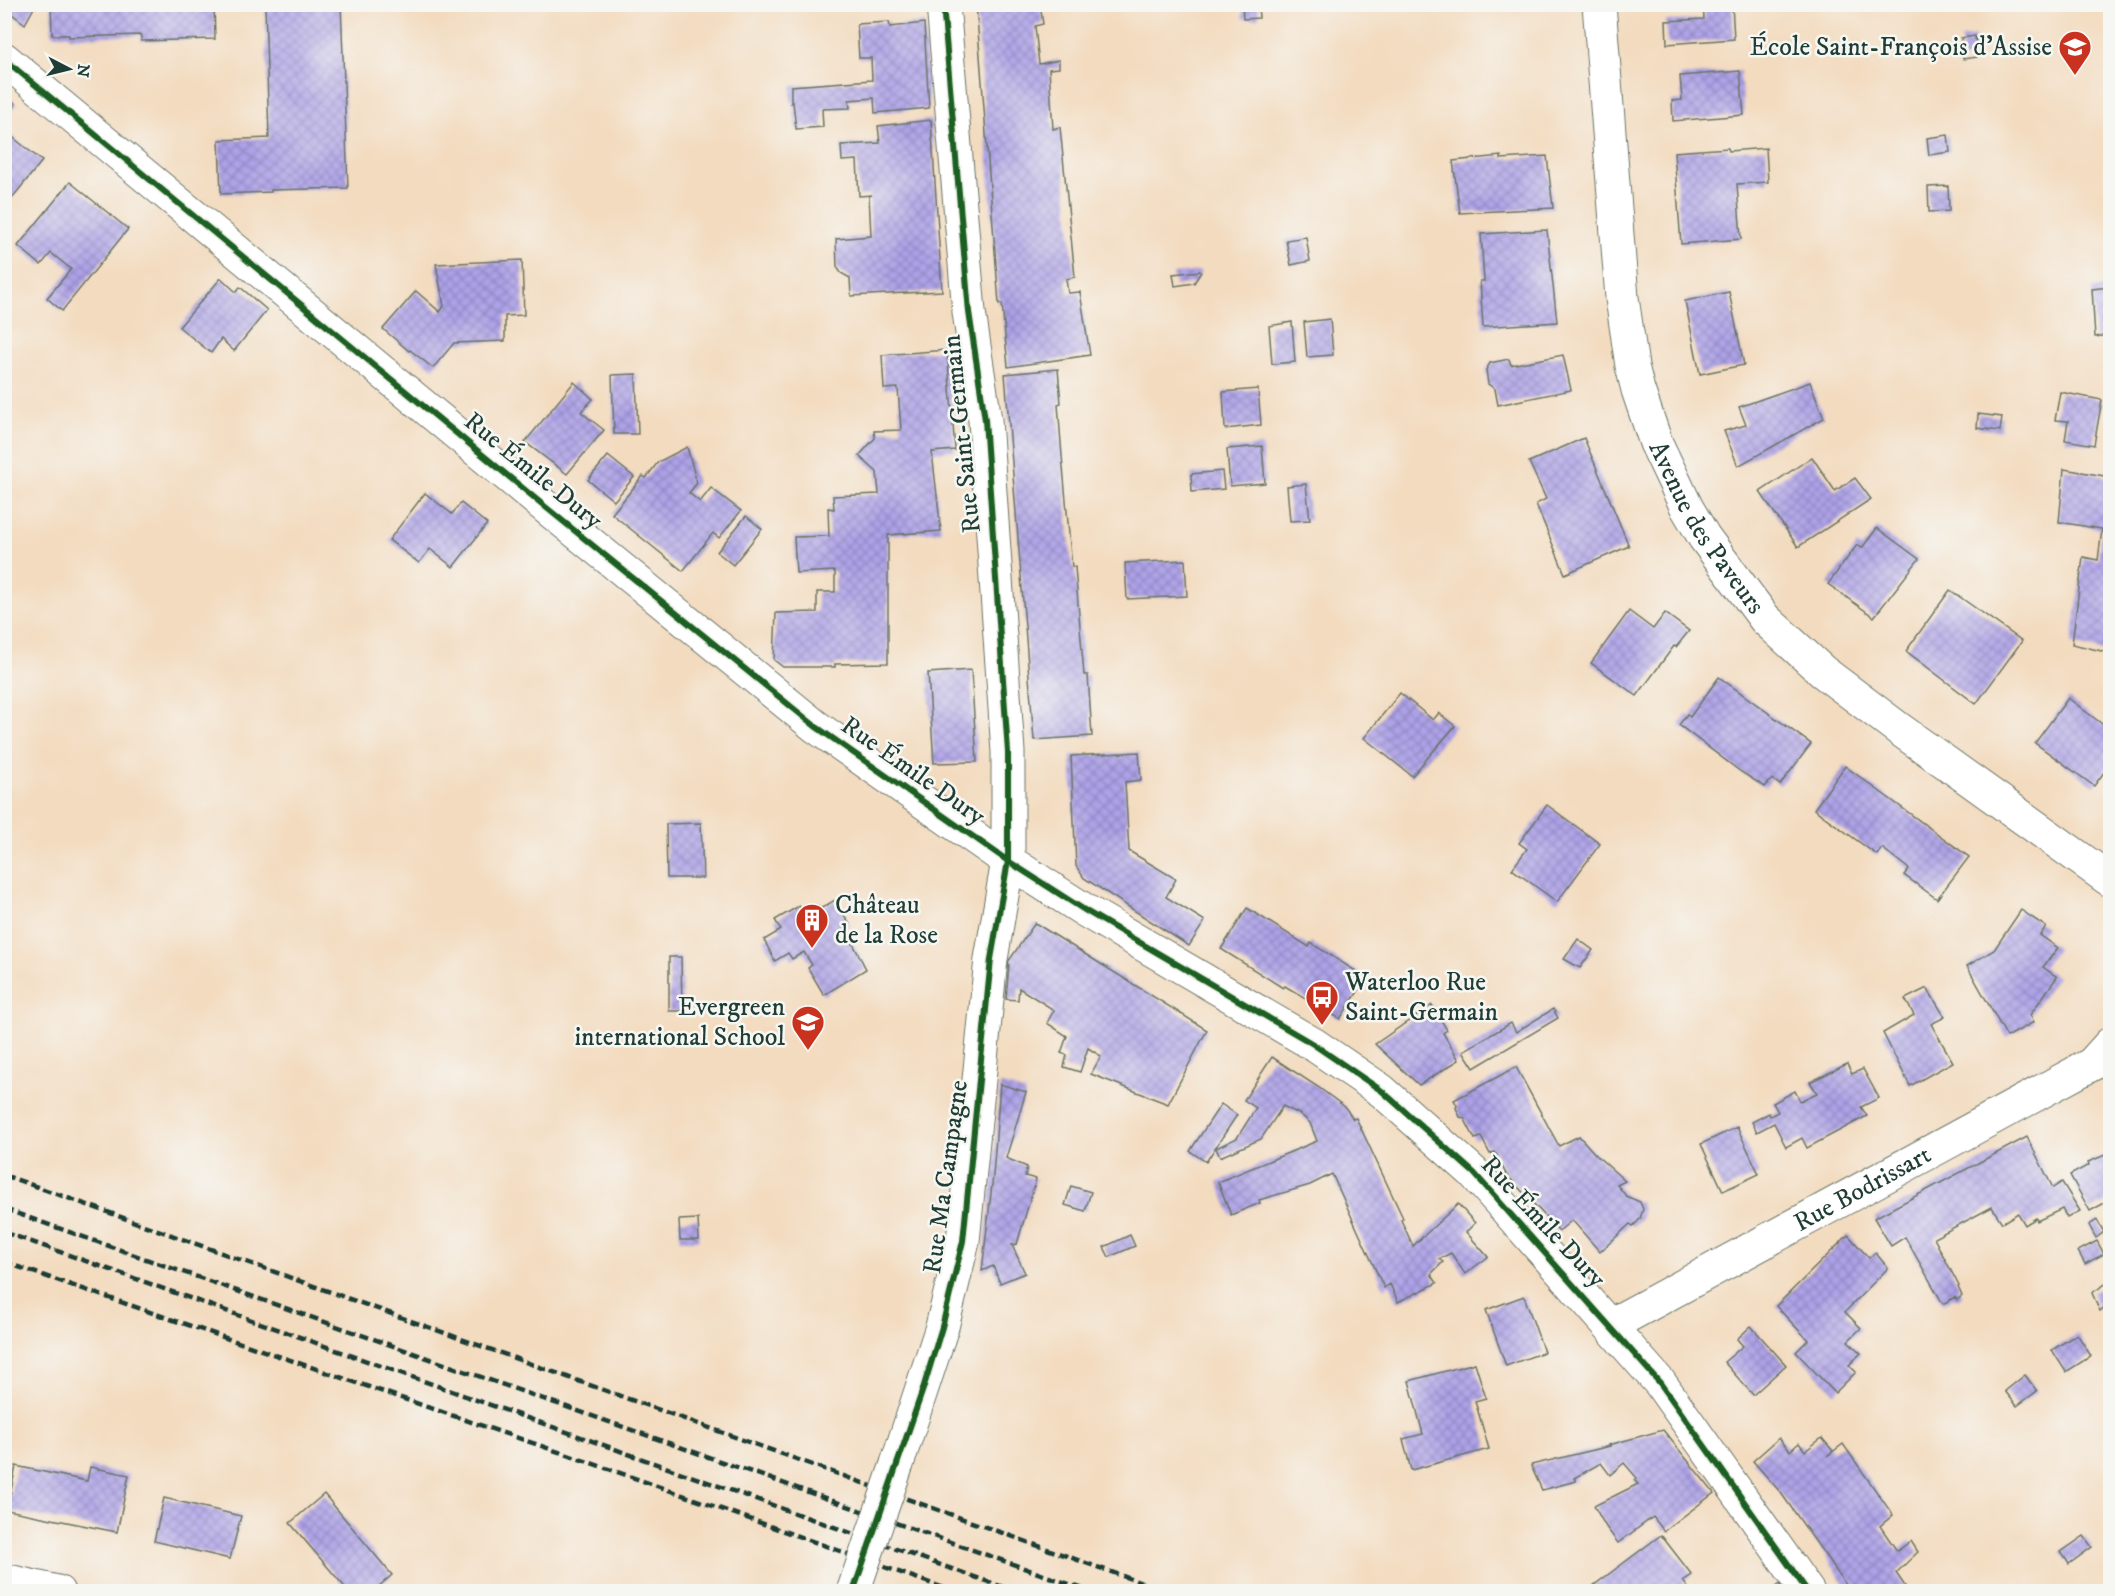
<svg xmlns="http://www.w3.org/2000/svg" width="2115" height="1596" viewBox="0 0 2115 1596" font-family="'IM FELL DW Pica',serif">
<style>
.building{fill:url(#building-cross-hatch)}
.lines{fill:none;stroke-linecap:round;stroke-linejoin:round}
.minor-casing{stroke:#697465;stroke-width:35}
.minor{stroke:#fff;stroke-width:33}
.rail{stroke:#1f3d34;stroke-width:4.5;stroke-dasharray:9 4.5;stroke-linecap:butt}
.minor-bridge-casing{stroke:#697465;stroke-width:35;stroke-linecap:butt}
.minor-bridge{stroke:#fff;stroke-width:33}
.cycleway-casing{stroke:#f6f6f2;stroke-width:10}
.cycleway{stroke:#1b5e20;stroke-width:6}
.labels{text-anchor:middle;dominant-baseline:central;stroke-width:5;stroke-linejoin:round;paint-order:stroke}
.poi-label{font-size:26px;fill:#1f3d34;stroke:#f6f6f2;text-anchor:end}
.street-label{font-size:26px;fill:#1f3d34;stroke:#f6f6f2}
</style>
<defs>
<pattern id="building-cross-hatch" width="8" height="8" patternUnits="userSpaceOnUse" patternTransform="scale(1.5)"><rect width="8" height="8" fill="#aea2e8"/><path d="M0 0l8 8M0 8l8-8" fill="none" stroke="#8d85bd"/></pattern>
</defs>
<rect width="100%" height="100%" fill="#f6f6f2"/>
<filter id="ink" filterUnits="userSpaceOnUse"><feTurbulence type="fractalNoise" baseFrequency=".0167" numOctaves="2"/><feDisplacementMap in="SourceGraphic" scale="12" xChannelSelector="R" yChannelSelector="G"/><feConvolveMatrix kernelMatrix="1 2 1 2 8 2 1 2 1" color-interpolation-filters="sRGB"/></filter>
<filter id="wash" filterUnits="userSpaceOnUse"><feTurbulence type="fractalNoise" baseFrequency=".008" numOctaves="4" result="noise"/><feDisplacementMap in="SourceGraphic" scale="24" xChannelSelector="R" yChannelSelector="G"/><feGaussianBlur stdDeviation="1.35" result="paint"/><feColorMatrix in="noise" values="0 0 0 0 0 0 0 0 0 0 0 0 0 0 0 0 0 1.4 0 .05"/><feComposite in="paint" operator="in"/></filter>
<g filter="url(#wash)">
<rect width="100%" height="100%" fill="#f3dbbf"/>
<g id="blocks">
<g class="building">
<path d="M4,4H36L25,24L4,8Z"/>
<path d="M51,4H214L215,39L141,41V35L69,37V35H52Z"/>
<path d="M265,4H341L348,188L271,190V192L221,194L219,140L269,138Z"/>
<path d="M976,4H1040L1043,24L1035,26L1039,64L1059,60V68L1049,69L1053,129L1060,127L1075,277L1066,279L1068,293L1080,292L1090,355L1008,367L1002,304H999Z"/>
<path d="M1242,4H1258L1259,18L1243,19Z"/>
<path d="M1703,4H1732L1734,39L1667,44L1666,21L1704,19Z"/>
<path d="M889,22L890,27L924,23L929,108L875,113L874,98L849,100L850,108L822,109L823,127L796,129L793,102L791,103V86L872,80L871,58H859L857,24Z"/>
<path d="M1975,36L1977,57L1963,59L1961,38Z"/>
<path d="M1740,71L1744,115L1673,121L1672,101L1682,100L1680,76Z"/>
<path d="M4,94L16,104L4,118Z"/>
<path d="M931,120L942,291L851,296L850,278L841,273L837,267L836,239L871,236L869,196L872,195L859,196L857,160L842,161L841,145L880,143L878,126Z"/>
<path d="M4,130L42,161L4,208Z"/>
<path d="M1948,135L1950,152L1929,155L1927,138Z"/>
<path d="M1728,148L1729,151L1766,148L1768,182L1737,184L1741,239L1681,244L1674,152Z"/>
<path d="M1501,156V159L1547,156L1553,208L1460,213L1453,161Z"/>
<path d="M70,182L128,229L62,311L47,298L71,269L51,253L41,265L18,246Z"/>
<path d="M1948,186L1949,211L1929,212L1928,187Z"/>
<path d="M1547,230L1557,322L1483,327L1480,281H1484L1481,234Z"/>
<path d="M1306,237L1310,261L1291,265L1286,240Z"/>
<path d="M522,260L524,315L505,316V341L454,343L433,368L410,350L409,351L383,329L416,291L440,312L444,306L436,264Z"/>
<path d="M1200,271L1201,272L1194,283L1175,286L1173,274Z"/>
<path d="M221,278L236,292L240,287L267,310L234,351L221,339L211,353L179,327Z"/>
<path d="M2110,287V335L2095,337L2092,289Z"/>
<path d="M1729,292L1744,365L1700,374L1685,301Z"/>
<path d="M1330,319L1333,355L1307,357L1304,322Z"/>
<path d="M1292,322L1295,362L1272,364L1269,326Z"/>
<path d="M947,350L955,450L932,452L941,531L888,535V663L835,664V667H783L774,660L776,613L817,612V592H835V571L796,573L794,537L829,536L828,508L834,509L833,496L879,494L877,472L859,456L875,438L874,431L901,430L898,388L884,389L882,355Z"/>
<path d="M1563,355L1571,390L1498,405L1495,389L1488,384L1486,370L1490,363L1509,359L1511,365Z"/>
<path d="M1058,369L1061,403L1058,404L1062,456L1072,567H1075L1084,675H1088L1092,736L1034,740L1005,374Z"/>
<path d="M636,374L638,434H614L612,375Z"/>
<path d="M574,382L593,399L581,412L604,430L567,474L525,442Z"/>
<path d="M1810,382L1824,418L1738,466L1724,431L1746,425L1739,407Z"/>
<path d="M1258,389L1261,425L1225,429L1223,392Z"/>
<path d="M2060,392L2102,400L2094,445L2065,440L2068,421L2055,420Z"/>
<path d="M1978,414L2002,417L2000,431L1977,428Z"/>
<path d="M1584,438L1629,546L1565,574L1536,504L1546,499L1529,462Z"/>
<path d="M1262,446L1265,483L1230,486L1227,449Z"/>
<path d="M687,447L697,483L689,493L700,502L711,488L741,511L719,538L713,533L683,571L612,514L643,476L646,478L658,462Z"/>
<path d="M608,456L634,477L614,501L588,480Z"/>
<path d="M1812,457L1835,491L1855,478L1871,499L1798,547L1760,492Z"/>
<path d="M2064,469L2110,477V653L2072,644L2083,557L2098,560L2102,529L2059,522Z"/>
<path d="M1222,471L1224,489L1192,492L1191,474Z"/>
<path d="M1306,484L1310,520L1290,521L1287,486Z"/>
<path d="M425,493L452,514L461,503L487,524L453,567L430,549L419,563L389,540Z"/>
<path d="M746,516L762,529L733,565L717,552Z"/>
<path d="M1877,528L1919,559L1874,617L1828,584L1857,545L1862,548Z"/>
<path d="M1185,560L1187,596L1127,599L1125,563Z"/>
<path d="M1950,590L2022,641L1976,704L1906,651Z"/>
<path d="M1629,611L1653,629L1665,613L1689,631L1676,647L1674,646L1637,696L1591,663Z"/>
<path d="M971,670L977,762L934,763L928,673Z"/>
<path d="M1719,677L1811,744L1780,785L1772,779L1765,787L1741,772L1679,725L1687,714L1690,717Z"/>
<path d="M1400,693L1433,720L1439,713L1455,726L1412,776L1364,738Z"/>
<path d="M2068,698L2110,730V764L2094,786L2035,743Z"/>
<path d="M1139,752L1141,780L1125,782L1129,851L1176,879L1166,897L1205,921L1189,946L1084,878L1076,866L1071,756Z"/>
<path d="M1845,766L1969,857L1937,899L1904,875L1909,869L1882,848L1877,855L1814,809Z"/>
<path d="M1547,805L1600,844L1557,902L1512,869L1527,849L1519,843Z"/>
<path d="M701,823L703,878H667L666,824Z"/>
<path d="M835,900L850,925L845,928L866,969L824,995L808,968L812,965L804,952L792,959L788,953L775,961L764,940L781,930L775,920L799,906L805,914L818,906L820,909Z"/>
<path d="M1247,908L1309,947L1311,943L1367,978L1340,1019L1285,986L1283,988L1221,949Z"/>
<path d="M2021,910L2046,927L2040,935L2058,948L2043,967L2057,977L2030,1015L2034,1022L2007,1037L1967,966L1994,950Z"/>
<path d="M1035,923L1207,1030L1168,1104L1091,1074L1101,1056L1088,1048L1080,1072L1064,1067L1067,1055L1061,1053L1067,1036L1047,1023L1054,1010L1019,988L1018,1000L1006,999L1009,964L1008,962Z"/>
<path d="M1578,939L1593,950L1580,968L1564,959Z"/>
<path d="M669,957H681L682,1011H669Z"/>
<path d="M1927,988L1945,1017L1931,1024L1953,1062L1910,1086L1883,1033L1914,1015L1905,999Z"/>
<path d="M1432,1005L1447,1030L1443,1033L1459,1060L1419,1085L1375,1044Z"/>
<path d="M1553,1009L1558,1018L1474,1068L1463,1051L1511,1023L1516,1032Z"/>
<path d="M1272,1057L1318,1087L1345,1107L1353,1119L1356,1118L1403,1218L1401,1220L1413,1246L1458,1204L1475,1223L1466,1232L1488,1257L1465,1274L1451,1253L1439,1259L1443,1262L1431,1274L1437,1283L1398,1302L1390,1284L1384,1288L1332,1174L1310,1185L1259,1200L1260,1203L1231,1215L1218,1182L1317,1141L1310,1123L1301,1115L1283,1106L1261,1139L1220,1157L1216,1148L1237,1138L1256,1108L1244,1100Z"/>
<path d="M1847,1064L1852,1074L1863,1069L1879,1098L1861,1107L1867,1116L1807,1148L1802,1138L1786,1147L1774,1123L1757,1132L1752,1122L1769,1113L1770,1116L1778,1112L1773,1103L1795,1091L1800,1101L1817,1093L1810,1082Z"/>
<path d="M1516,1067L1559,1146L1579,1136L1596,1155L1625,1181L1617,1185L1626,1196L1640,1202L1643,1209L1640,1219L1633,1226L1630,1224L1600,1252L1572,1220L1559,1231L1506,1174L1495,1152L1490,1154L1481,1137L1475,1139L1464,1118L1460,1117L1456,1108L1457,1105L1454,1100Z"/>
<path d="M1000,1084L1026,1092L1006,1158L1027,1167L1025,1176L1036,1179L1017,1244L1012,1245L1025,1273L1000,1283L993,1266L982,1271L993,1176Z"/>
<path d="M1221,1104L1237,1115L1206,1162L1190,1151Z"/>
<path d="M1737,1127L1759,1174L1723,1191L1701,1144Z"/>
<path d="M2027,1137L2053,1188L2062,1182L2080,1211L2067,1218L2062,1209L2037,1221L2036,1218L2025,1225L2018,1213L2002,1223L1992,1207L1934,1238L1959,1286L1958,1287L1962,1296L1957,1300L1955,1297L1943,1304L1905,1237L1891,1246L1874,1218Z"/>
<path d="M2110,1153V1200L2090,1211L2070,1175L2089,1165L2088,1162Z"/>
<path d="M1071,1186L1091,1192L1085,1211L1065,1205Z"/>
<path d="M698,1219L699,1240H680L679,1220Z"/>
<path d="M2097,1220L2104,1232L2096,1238L2089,1225Z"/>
<path d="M1130,1235L1135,1246L1109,1257L1104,1247Z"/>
<path d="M1848,1235L1869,1258L1875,1252L1888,1268L1845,1312L1861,1328L1848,1341L1861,1353L1849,1365L1856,1372L1835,1393L1796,1352L1808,1340L1776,1306Z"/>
<path d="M2097,1241L2104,1254L2085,1264L2078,1251Z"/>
<path d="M2110,1281V1302L2100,1311L2092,1293Z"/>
<path d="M1524,1296L1544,1352L1506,1366L1486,1310Z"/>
<path d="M1751,1326L1786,1365L1753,1395L1724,1362L1743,1346L1737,1339Z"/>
<path d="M2077,1334L2091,1356L2066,1372L2052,1350Z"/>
<path d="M1475,1363L1486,1398L1475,1401L1489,1449L1411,1470L1403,1439L1423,1434L1409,1381Z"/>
<path d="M2025,1375L2037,1391L2017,1406L2005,1391Z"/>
<path d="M1663,1430L1714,1493L1664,1531L1653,1517L1618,1543L1606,1527L1594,1506L1638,1484L1634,1480L1637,1478L1624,1463L1610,1475L1601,1463L1574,1478L1576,1481L1542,1490L1531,1466V1465L1610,1446L1609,1445Z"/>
<path d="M1779,1438L1790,1451L1799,1443L1805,1451L1822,1438L1833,1451L1827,1456L1843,1444L1893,1515L1880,1526L1897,1551L1911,1541L1918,1552L1896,1573L1909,1592H1851L1781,1493L1753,1461Z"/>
<path d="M16,1466L87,1481L90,1467L129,1475L117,1532L7,1510Z"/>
<path d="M324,1494L392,1575L372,1592H349L290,1523Z"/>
<path d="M164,1498L241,1516L230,1559L154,1541Z"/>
<path d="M1661,1535L1692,1575L1683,1581L1691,1592H1585Z"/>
<path d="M2084,1536L2092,1547L2069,1564L2061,1552Z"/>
<path d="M1780,1584L1785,1592H1770Z"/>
</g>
</g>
</g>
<g filter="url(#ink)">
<use href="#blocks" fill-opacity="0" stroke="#697465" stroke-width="1.5"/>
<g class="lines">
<defs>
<g id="minor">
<path id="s1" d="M1599,4L1622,298L1632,366L1638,390L1656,443L1687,508L1704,537L1765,619L1822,671L1899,729L2110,880"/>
<path d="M4,59L548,509L815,726L1008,861L1086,911L1313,1044L1382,1091L1474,1173L1660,1383L1808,1592"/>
<path id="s2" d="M1611,1325L2092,1064L2110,1044"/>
<path d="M897,1464L942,1327L963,1241L991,959L1008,861V752L985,420L969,312L943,4"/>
<path d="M4,1580L58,1592"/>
</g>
</defs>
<use href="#minor" class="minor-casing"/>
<use href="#minor" class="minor"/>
<g class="rail">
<path d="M4,1175L1167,1592"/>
<path d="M4,1209L1092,1592"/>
<path d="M4,1232L1017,1592"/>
<path d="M4,1262L626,1475L955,1592"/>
</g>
<defs>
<path id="minor-bridge" d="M853,1592L897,1464"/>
</defs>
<use href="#minor-bridge" class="minor-bridge-casing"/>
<use href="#minor-bridge" class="minor-bridge"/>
<defs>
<g id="cycleway">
<path d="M4,59L548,509L815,726L1008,861L1086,911L1313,1044L1382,1091L1474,1173L1660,1383L1808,1592"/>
<path d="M853,1592L923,1389L942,1327L963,1241L991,959L1008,861V752L985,420L969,312L943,4"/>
</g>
</defs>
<use href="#cycleway" class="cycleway-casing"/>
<use href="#cycleway" class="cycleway"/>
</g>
</g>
<defs>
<symbol id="school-pin" viewBox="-11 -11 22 30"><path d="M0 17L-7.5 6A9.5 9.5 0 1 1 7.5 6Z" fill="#c8321e" stroke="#f6f6f2"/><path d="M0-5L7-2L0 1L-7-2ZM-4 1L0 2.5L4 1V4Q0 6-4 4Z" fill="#fff"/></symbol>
<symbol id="building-pin" viewBox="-11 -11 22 30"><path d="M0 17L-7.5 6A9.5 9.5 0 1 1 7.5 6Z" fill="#c8321e" stroke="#f6f6f2"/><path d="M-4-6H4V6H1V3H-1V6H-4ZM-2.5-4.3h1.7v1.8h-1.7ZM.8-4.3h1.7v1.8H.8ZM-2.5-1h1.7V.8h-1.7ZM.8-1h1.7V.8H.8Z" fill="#fff"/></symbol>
<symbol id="bus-pin" viewBox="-11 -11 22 30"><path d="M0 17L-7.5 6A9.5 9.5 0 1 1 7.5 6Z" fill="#c8321e" stroke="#f6f6f2"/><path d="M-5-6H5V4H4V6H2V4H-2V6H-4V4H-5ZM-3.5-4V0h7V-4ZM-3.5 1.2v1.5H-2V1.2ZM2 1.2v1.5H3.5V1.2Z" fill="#fff"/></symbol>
</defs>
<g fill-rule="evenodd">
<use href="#school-pin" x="2056" y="28" width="38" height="52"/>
<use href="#building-pin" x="793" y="901" width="38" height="52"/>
<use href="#bus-pin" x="1303" y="978" width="38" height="52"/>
<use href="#school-pin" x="789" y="1003" width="38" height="52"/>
</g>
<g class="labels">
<g class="poi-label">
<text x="2052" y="47">École Saint-François d'Assise</text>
<text x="835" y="905" text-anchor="start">Château<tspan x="835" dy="30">de la Rose</tspan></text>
<text x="1345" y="982" text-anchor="start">Waterloo Rue<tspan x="1345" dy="30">Saint-Germain</tspan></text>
<text x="785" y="1007">Evergreen<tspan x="785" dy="30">international School</tspan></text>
</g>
<g class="street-label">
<text transform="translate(962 434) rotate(-96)">Rue Saint-Germain</text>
<text transform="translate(533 471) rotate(39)">Rue Émile Dury</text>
<text stroke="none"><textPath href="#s1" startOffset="543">Avenue des Paveurs</textPath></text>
<text transform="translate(913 771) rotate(35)">Rue Émile Dury</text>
<text transform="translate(946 1177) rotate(-82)">Rue Ma Campagne</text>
<text stroke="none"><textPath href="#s2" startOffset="286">Rue Bodrissart</textPath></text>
<text transform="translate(1543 1222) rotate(47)">Rue Émile Dury</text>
</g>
</g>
<rect width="2115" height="1596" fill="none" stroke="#f6f6f2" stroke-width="24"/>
<g transform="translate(69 69) rotate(97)" stroke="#f6f6f2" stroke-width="4.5" paint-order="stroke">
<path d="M0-4.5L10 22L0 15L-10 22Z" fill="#1f3d34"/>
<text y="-9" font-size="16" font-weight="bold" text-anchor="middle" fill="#1f3d34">N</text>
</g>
</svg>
